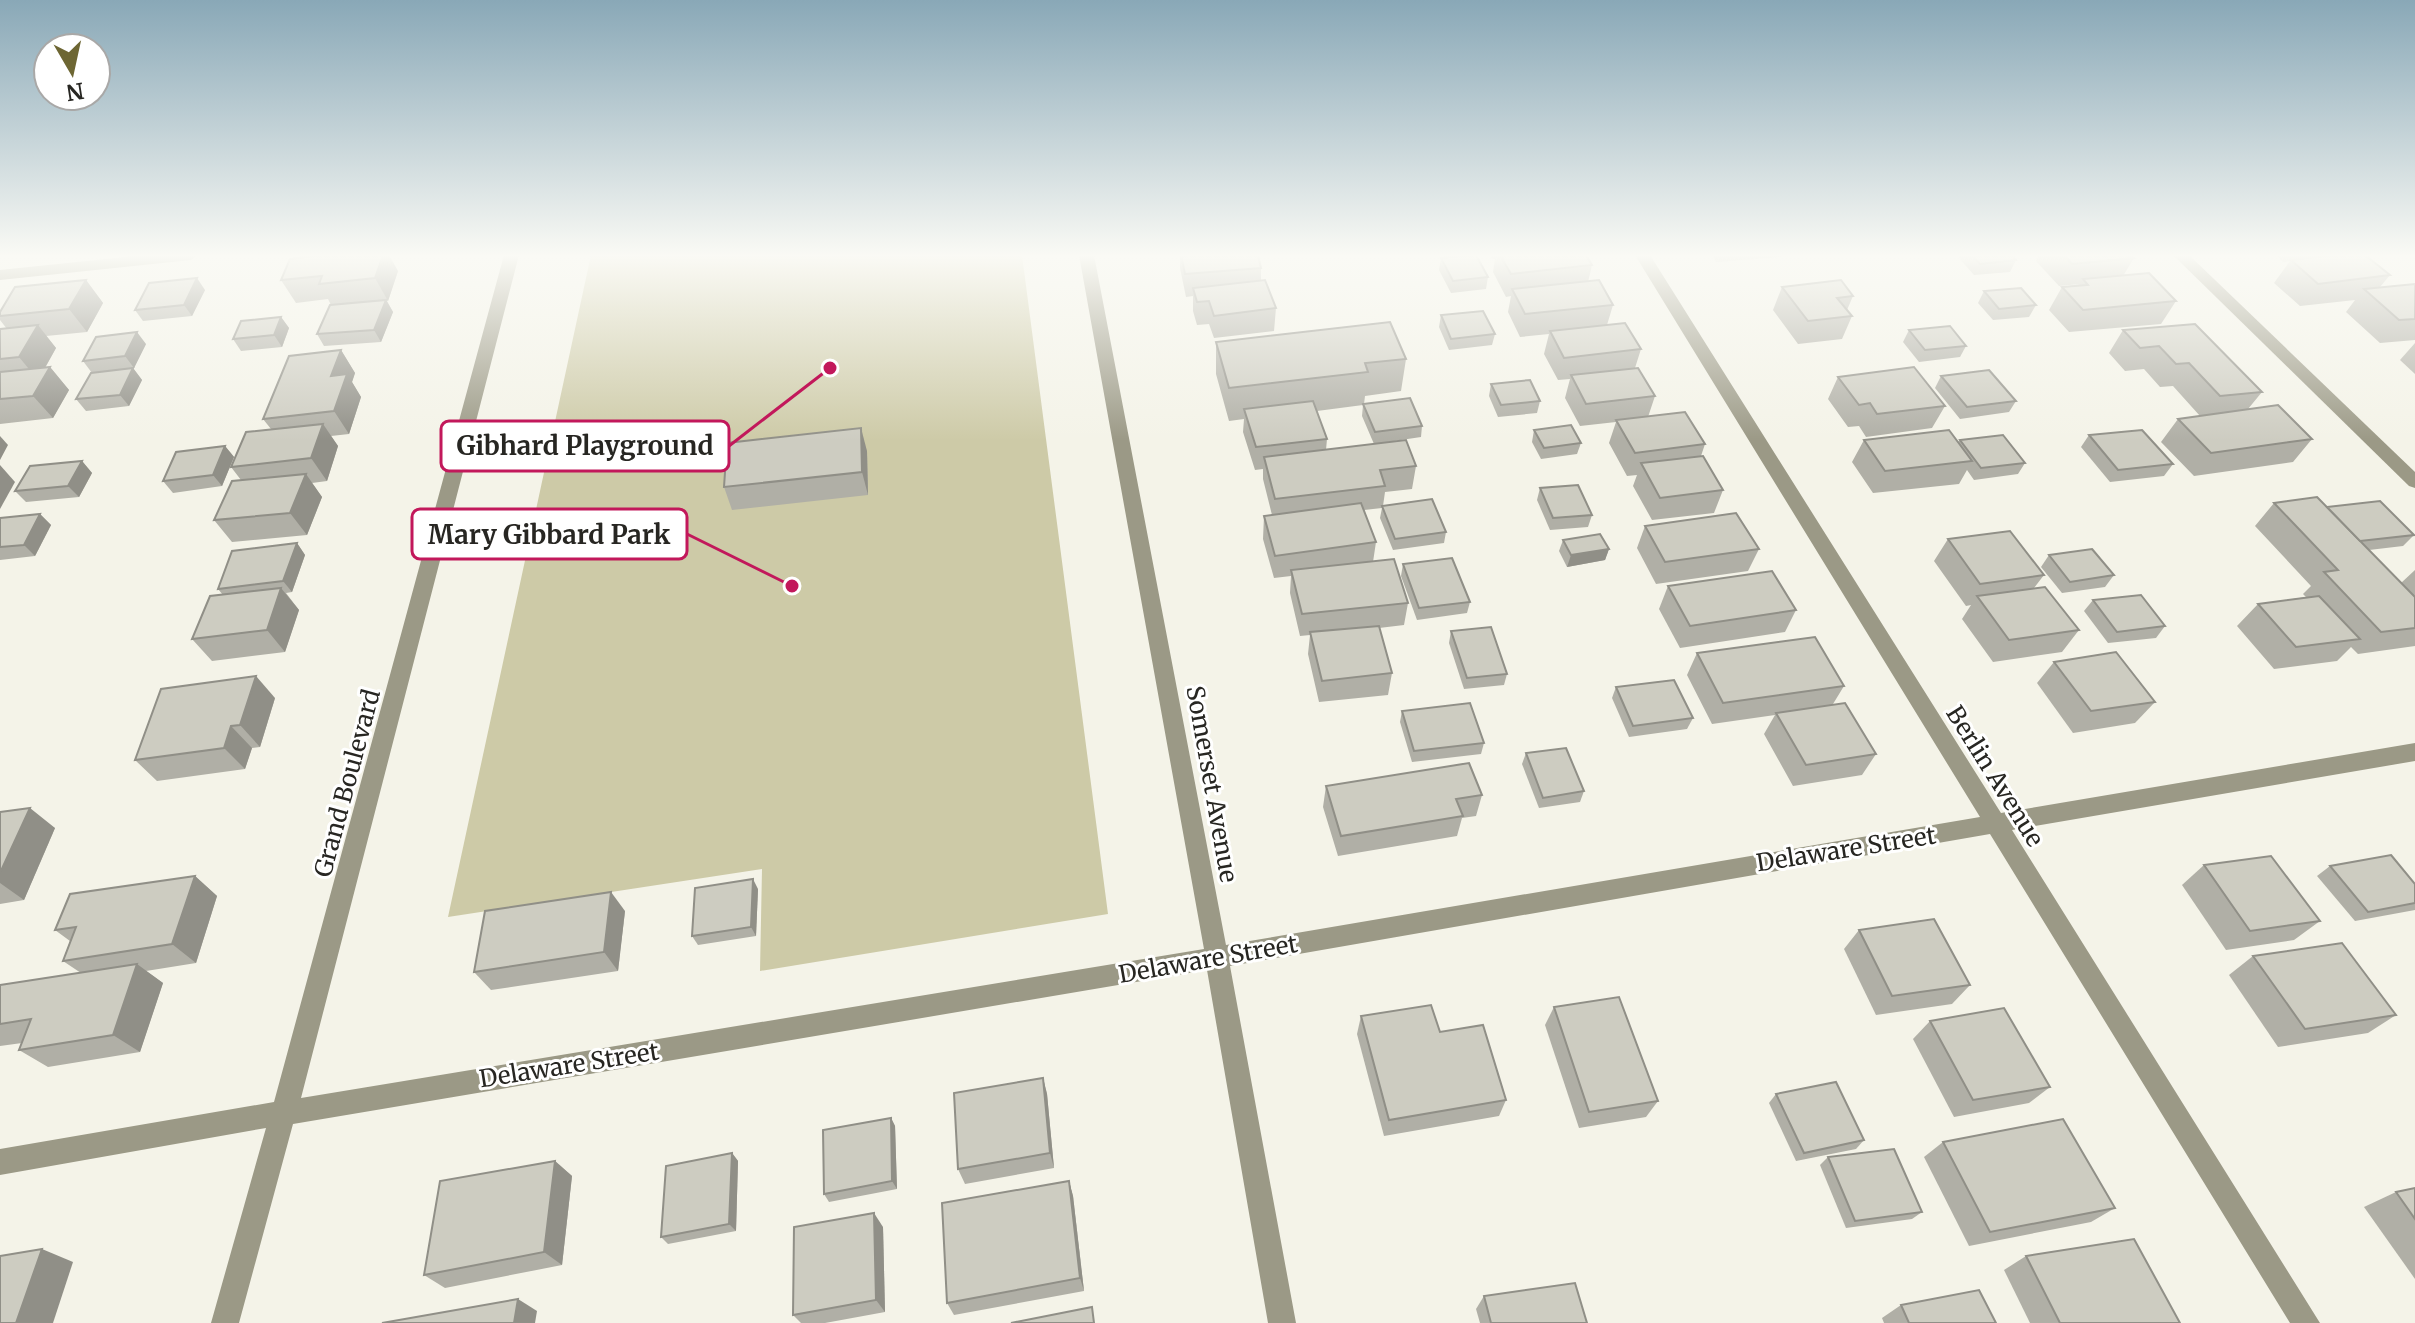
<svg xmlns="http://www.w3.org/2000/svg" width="2415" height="1323" viewBox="0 0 2415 1323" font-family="Merriweather,serif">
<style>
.green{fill:#cdcaa7}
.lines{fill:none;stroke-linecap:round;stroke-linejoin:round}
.minor{fill:#9b9986;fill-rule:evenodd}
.wall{fill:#b0afa6}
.shaded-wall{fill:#908f87}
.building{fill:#cdccc1;stroke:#908f87;stroke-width:2}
.labels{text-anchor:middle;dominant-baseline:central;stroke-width:6;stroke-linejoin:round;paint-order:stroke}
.street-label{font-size:24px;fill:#272622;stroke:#fff}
.leader{fill:none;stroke:#c2185b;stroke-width:3}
.callout-dot{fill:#c2185b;stroke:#fff;stroke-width:3}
.callout{fill:#fff;stroke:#c2185b;stroke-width:3}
.callout-label{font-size:26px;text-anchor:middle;font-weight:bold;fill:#272622}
</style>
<rect width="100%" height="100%" fill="#f4f3e8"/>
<path class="green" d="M591,255H1022L1108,914L760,971L762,869L448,917Z"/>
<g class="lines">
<g class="minor">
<path d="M144,255H198L191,260L0,280V270Z"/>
<path d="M504,255H519L301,1098L1204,949L1079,255H1094L1226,945L1980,817L1635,255H1650L2001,813L2415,743V761L2012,830L2320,1323H2290L1990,834L1230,966L1296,1323H1268L1207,970L293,1124L239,1323H211L266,1128L0,1175V1149L274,1102Z"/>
<path d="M2173,255H2189L2415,472V488L2409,486Z"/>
</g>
</g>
<g class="wall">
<path d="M1180,255H1258L1261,268V280L1276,308L1274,331L1214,338L1209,324L1197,325L1193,311V296L1186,297L1180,268Z"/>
<path d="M1490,255H1586L1592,265L1588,282L1613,305L1607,325L1641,349L1635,368L1655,396L1648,417L1705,444L1701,456L1723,490L1714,513L1652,520L1633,486L1637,475L1627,476L1609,443L1616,422L1580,426L1565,398L1570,379L1558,380L1544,354L1549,334L1520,337L1508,312L1511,296L1506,297L1493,272L1495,259H1492Z"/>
<path d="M1712,255H1783L1782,257L1716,262Z"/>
<path d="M1960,255H2012L2016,260L2010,272L1974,275L1959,258Z"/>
<path d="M2039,255H2131L2134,258L2123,276L2176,301L2161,324L2069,332L2049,310L2062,287L2080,284L2059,286L2036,261Z"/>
<path d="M2276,255H2365L2390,275L2380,287L2415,284V340L2380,343L2346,312L2355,300L2300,306L2274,283L2290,261L2283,262Z"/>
<path d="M1441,258L1488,277L1486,289L1451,293L1439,270Z"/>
<path d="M290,259L398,271L388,301H387L393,312L381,342L324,346L317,334L331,305L328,299L296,303L281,280Z"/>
<path d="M86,280L103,303L87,332L46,336L56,348L45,368L50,367L69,390L53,418L0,424V329H7L0,320V312Z"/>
<path d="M1782,287L1853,296L1847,310L1852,316L1842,339L1798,344L1773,310Z"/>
<path d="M205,290L192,316L143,321L135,310Z"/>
<path d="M1984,291L2036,305L2029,317L1993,320L1978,303Z"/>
<path d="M1441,315L1495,334L1492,345L1449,350L1439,327Z"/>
<path d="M281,317L289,328L282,347L241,351L233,339Z"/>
<path d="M1909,330L1966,346L1960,357L1919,362L1903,342Z"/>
<path d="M2123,330L2262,392L2248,409L2312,439L2293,462L2194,476L2161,442L2178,419L2200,416L2173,386L2160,387L2144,369L2125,371L2109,353Z"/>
<path d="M1216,342L1406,359L1401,391L1365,396L1364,404L1422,426L1421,437L1374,444L1362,416L1363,405L1317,411L1327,439L1326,450L1416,466L1412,489L1385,492L1383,506L1446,532L1444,543L1393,550L1380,518L1382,508L1364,510L1376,542L1373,562L1408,603L1404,625L1379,628L1392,673L1388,695L1319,702L1308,654L1310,635L1300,636L1290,593L1291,576L1274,578L1263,539L1264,516L1272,515L1263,479V469L1255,470L1243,432L1244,419L1229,421L1216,374Z"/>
<path d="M2415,343V374L2400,360Z"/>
<path d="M146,344L134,368L92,373L83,361Z"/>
<path d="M341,350L355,373L352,382L361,397L349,434L331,436L338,446L327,481L312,483L322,497L307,535L232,542L214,520L241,480L231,467L271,429L263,419Z"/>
<path d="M133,368L142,380L129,406L86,411L76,399Z"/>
<path d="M1941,376L2016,401L2009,412L1960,419L1935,388Z"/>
<path d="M1838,377L1945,406L1932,428L1866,437L1859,426L1848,427L1828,399Z"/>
<path d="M1491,384L1540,401L1537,413L1498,417L1489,396Z"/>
<path d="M1534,430L1581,443L1577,454L1541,459L1532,442Z"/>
<path d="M2089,435L2173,464L2164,476L2110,482L2081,447Z"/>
<path d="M1864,440L1958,442L1960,440L2025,463L2018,474L1974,480L1967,470L1959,484L1873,493L1852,462Z"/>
<path d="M225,446L234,457L222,486L173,493L163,481Z"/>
<path d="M867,451L868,495L732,510L724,487Z"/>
<path d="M82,461L92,473L79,497L26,502L15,491Z"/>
<path d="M1540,488L1592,515L1588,527L1550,530L1537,500Z"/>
<path d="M2274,503L2327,507L2414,535L2403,546L2369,550L2401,583L2415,570V646L2358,654L2351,647L2337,661L2274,669L2237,626L2258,604L2306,597L2303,594L2311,586L2255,526Z"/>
<path d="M40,514L51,525L35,556L0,560V518Z"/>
<path d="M1645,526L1759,549L1748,571L1656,584L1637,548Z"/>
<path d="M1948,539L2044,575L2034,588L2079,630L2062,652L1993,662L1962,619L1971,605L1966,606L1934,561Z"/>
<path d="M1563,540L1609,549L1605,560L1567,567L1559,551Z"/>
<path d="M297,543L305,555L292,592L286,593L299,610L285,652L212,661L192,639L223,595L218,589Z"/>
<path d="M2049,555L2114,575L2105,587L2062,593L2041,567Z"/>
<path d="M1403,564L1470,602L1467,613L1417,620L1401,576Z"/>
<path d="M1668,586L1796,610L1785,632L1680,648L1659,609Z"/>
<path d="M2093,600L2165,626L2156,638L2108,643L2084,611Z"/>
<path d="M1451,631L1507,674L1504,685L1464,689L1449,643Z"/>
<path d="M1697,653L1844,686L1833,704L1876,754L1862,775L1793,786L1764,734L1775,715L1712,724L1687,675Z"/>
<path d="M2054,662L2155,702L2135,723L2073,733L2037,683Z"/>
<path d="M1616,687L1693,718L1687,729L1629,737L1612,698Z"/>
<path d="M275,698L260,747L252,748L245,769L157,781L135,760Z"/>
<path d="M1402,711L1484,743L1481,754L1412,762L1400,722Z"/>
<path d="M1526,753L1584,791L1580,802L1539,808L1522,764Z"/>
<path d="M1326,786L1482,795L1476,816L1462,818L1457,836L1338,856L1323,807Z"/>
<path d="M0,812L55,828L24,900L0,904Z"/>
<path d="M2204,865L2320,921L2294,940L2226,950L2182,885Z"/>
<path d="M2330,866L2415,884V910L2355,921L2317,876Z"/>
<path d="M195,876L217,896L196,963L146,971L163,983L140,1052L48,1067L19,1050L22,1043L0,1046V985L81,973L63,961L70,941L55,930Z"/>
<path d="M758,889L756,936L698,945L692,936Z"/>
<path d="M625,911L618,971L491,990L474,972Z"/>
<path d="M1859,930L1970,985L1952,1004L1876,1015L1844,949Z"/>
<path d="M2253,956L2396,1015L2368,1033L2278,1047L2229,975Z"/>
<path d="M1554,1007L1658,1101L1646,1117L1579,1128L1545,1025Z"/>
<path d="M1361,1016L1440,1032L1506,1100L1499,1116L1384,1136L1357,1034Z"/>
<path d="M1930,1021L2050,1087L2029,1103L1954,1117L1913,1039Z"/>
<path d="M1043,1078L1047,1094L1054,1168L965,1184L958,1169Z"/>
<path d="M1776,1094L1864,1140L1856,1149L1796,1161L1769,1103Z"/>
<path d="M891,1118L895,1126L897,1189L829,1202L824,1194Z"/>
<path d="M1943,1142L2115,1208L2091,1222L1969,1246L1924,1157Z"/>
<path d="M732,1153L738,1161L736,1231L668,1244L661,1237Z"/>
<path d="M1828,1157L1922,1212L1912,1219L1846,1228L1820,1165Z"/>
<path d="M555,1161L572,1176L562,1265L445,1288L424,1275Z"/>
<path d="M1069,1181L1073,1196L1084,1291L954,1315L947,1303Z"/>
<path d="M2415,1188V1279L2364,1207L2396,1192Z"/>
<path d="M883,1227L885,1312L825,1323H801L793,1315Z"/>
<path d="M2026,1256L2180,1323H2030L2004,1270Z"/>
<path d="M1484,1296L1587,1323H1480L1476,1309Z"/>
<path d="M1901,1305L1996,1323H1884L1882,1318Z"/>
</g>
<g class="shaded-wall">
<path d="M383,255H389L398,271L388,301L375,278Z"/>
<path d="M197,278L205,290L192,316L184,305Z"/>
<path d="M86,280L103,303L87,332L69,309Z"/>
<path d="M386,300L393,312L381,342L374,330Z"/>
<path d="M281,317L289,328L282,347L274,335Z"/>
<path d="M38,325L56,348L38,380L19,357Z"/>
<path d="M137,332L146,344L134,368L125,356Z"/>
<path d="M341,350L355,373L352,382L361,397L349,434L334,411L331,376Z"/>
<path d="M50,367L69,390L53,418L33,396Z"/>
<path d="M133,368L142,380L129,406L120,395Z"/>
<path d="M323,424L338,446L327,481L311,458Z"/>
<path d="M861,428L867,451L868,495L862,472Z"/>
<path d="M0,436L8,445L0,460Z"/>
<path d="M225,446L234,457L222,486L213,475Z"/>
<path d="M82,461L92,473L79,497L68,486Z"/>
<path d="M0,465L15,482L0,509Z"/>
<path d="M306,474L322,497L307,535L290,513Z"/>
<path d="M40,514L51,525L35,556L24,545Z"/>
<path d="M297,543L305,555L292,592L283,581Z"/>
<path d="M1609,549L1605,560L1567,567L1571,555Z"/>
<path d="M281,588L299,610L285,652L267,630Z"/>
<path d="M256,676L275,698L260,747L240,725Z"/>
<path d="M231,726L252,748L245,769L224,748Z"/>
<path d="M30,808L55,828L24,900L0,883V873Z"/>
<path d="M195,876L217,896L196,963L172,944Z"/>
<path d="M753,879L758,889L756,936L751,927Z"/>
<path d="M611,892L625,911L618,971L604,952Z"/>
<path d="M137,964L163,983L140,1052L113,1035Z"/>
<path d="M1043,1078L1047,1094L1054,1168L1050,1153Z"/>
<path d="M891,1118L895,1126L897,1189L892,1181Z"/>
<path d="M732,1153L738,1161L736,1231L729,1224Z"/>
<path d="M555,1161L572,1176L562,1265L544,1252Z"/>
<path d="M1069,1181L1073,1196L1084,1291L1080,1278Z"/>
<path d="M874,1213L883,1227L885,1312L876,1300Z"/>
<path d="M42,1249L73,1262L53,1323H16Z"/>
<path d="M518,1299L537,1311L535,1323H514Z"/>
</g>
<g class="building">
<path d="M321,255H383L375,278L319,284L322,276L281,280L290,259Z"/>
<path d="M1181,255H1258L1261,268L1185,274Z"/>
<path d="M1470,255H1476L1488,277L1453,281L1441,258Z"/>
<path d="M1500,255H1586L1592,265L1511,274Z"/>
<path d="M1972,255H2012L2016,260L1980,264Z"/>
<path d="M2064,255H2131L2134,258L2072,264Z"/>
<path d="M2334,255H2365L2390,275L2318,284L2291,260Z"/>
<path d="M2149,273L2176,301L2083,310L2062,287L2088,285L2083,279Z"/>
<path d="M197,278L184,305L135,310L149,283Z"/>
<path d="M86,280L69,309L0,316V312L15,287Z"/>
<path d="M1265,280L1276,308L1214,316L1209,301L1197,302L1193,288Z"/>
<path d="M1599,280L1613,305L1525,314L1512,289Z"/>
<path d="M1841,280L1853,296L1837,298L1852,316L1808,321L1782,287Z"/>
<path d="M2415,284V319L2399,320L2364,289Z"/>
<path d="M2021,288L2036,305L1999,309L1984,291Z"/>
<path d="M386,300L374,330L317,334L330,305Z"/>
<path d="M1483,311L1495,334L1451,339L1441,315Z"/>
<path d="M281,317L274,335L233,339L241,321Z"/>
<path d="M1390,322L1406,359L1365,363L1368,372L1229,388L1216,342Z"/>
<path d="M1625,323L1641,349L1564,358L1550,331Z"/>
<path d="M2195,324L2262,392L2220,396L2189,363L2176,364L2159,346L2140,348L2123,330Z"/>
<path d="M38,325L19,357L0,359V329Z"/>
<path d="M1950,326L1966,346L1925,350L1909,330Z"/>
<path d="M137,332L125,356L83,361L96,337Z"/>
<path d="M341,350L331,376L347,374L334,411L263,419L289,356Z"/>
<path d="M50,367L33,396L0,399V372Z"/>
<path d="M1914,367L1945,406L1877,414L1870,403L1859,405L1838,377Z"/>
<path d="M133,368L120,395L76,399L91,373Z"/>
<path d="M1638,368L1655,396L1586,404L1571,375Z"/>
<path d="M1989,370L2016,401L1967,407L1941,376Z"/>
<path d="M1530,380L1540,401L1501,405L1491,384Z"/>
<path d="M1410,398L1422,426L1375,432L1363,404Z"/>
<path d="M1313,401L1327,439L1256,447L1244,409Z"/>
<path d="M2278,405L2312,439L2211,453L2178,419Z"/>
<path d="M1685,412L1705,444L1635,453L1616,420Z"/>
<path d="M323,424L311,458L231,467L246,432Z"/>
<path d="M1571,425L1581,443L1544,448L1534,430Z"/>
<path d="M861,428L862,472L724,487L727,443Z"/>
<path d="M1949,430L1972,461L1885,471L1864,440Z"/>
<path d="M2142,430L2173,464L2118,470L2089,435Z"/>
<path d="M2003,435L2025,463L1981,468L1960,440Z"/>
<path d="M1406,440L1416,466L1380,470L1385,486L1275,499L1264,457Z"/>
<path d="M225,446L213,475L163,481L176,452Z"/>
<path d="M1703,456L1723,490L1660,498L1641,463Z"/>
<path d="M82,461L68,486L15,491L30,466Z"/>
<path d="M306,474L290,513L214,520L232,481Z"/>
<path d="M1578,485L1592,515L1553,518L1540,488Z"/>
<path d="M2317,497L2415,597V628L2381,632L2324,572L2338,570L2274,503Z"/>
<path d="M1432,499L1446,532L1395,539L1382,506Z"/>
<path d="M2380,501L2414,535L2360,541L2327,507Z"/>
<path d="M1361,503L1376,542L1275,556L1264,516Z"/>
<path d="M1736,513L1759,549L1665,562L1645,526Z"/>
<path d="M40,514L24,545L0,547V518Z"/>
<path d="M2010,531L2044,575L1980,584L1948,539Z"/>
<path d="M1600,534L1609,549L1571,555L1563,540Z"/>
<path d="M297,543L283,581L218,589L232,551Z"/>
<path d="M2092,549L2114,575L2070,582L2049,555Z"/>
<path d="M1452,558L1470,602L1419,608L1403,564Z"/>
<path d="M1394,559L1408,603L1302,614L1291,570Z"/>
<path d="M1772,571L1796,610L1690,626L1668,586Z"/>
<path d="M2045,587L2079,630L2009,640L1977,596Z"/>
<path d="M281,588L267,630L192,639L210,596Z"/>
<path d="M2141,595L2165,626L2117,632L2093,600Z"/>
<path d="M2319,596L2360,639L2296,647L2258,604Z"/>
<path d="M1379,626L1392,673L1322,681L1310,632Z"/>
<path d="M1491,627L1507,674L1467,678L1451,631Z"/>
<path d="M1815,637L1844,686L1723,703L1697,653Z"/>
<path d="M2116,652L2155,702L2091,711L2054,662Z"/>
<path d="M256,676L240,725L231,726L224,748L135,760L161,689Z"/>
<path d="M1674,680L1693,718L1633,726L1616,687Z"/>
<path d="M1470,703L1484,743L1414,751L1402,711Z"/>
<path d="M1845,703L1876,754L1806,765L1776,713Z"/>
<path d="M1566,748L1584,791L1543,798L1526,753Z"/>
<path d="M1469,763L1482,795L1456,799L1463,816L1341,836L1326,786Z"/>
<path d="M30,808L0,873V812Z"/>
<path d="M2391,855L2415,884V903L2368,912L2330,866Z"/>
<path d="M2271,856L2320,921L2250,931L2204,865Z"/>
<path d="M195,876L172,944L63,961L76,927L55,930L70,894Z"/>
<path d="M753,879L751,927L692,936L695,888Z"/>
<path d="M611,892L604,952L474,972L485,911Z"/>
<path d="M1934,919L1970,985L1892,996L1859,930Z"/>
<path d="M2342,943L2396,1015L2305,1029L2253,956Z"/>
<path d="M137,964L113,1035L19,1050L31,1019L0,1024V985Z"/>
<path d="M1619,997L1658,1101L1589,1112L1554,1007Z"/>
<path d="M1431,1005L1440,1032L1483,1025L1506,1100L1389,1120L1361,1016Z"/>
<path d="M2004,1008L2050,1087L1973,1100L1930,1021Z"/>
<path d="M1043,1078L1050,1153L958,1169L954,1093Z"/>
<path d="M1836,1082L1864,1140L1804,1153L1776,1094Z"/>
<path d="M891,1118L892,1181L824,1194L823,1130Z"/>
<path d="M2063,1119L2115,1208L1990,1232L1943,1142Z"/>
<path d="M1894,1149L1922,1212L1855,1221L1828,1157Z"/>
<path d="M732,1153L729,1224L661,1237L666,1166Z"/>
<path d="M555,1161L544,1252L424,1275L440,1181Z"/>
<path d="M1069,1181L1080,1278L947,1303L942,1203Z"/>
<path d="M2415,1188V1219L2396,1192Z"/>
<path d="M874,1213L876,1300L793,1315L794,1227Z"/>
<path d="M2134,1239L2180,1323H2060L2026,1256Z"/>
<path d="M42,1249L16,1323H0V1256Z"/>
<path d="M1575,1283L1587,1323H1491L1484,1296Z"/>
<path d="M1979,1290L1996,1323H1909L1901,1305Z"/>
<path d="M518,1299L514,1323H382Z"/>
<path d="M1092,1307L1094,1323H1011Z"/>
</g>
<linearGradient id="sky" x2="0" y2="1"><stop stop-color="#89a8b7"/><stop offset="0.58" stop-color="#fafaf5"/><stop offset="1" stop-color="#fafaf5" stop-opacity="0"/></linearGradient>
<rect width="2415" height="441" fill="url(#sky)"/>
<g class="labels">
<g class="street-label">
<text transform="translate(1995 776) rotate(58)">Berlin Avenue</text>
<text transform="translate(347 783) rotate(-75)">Grand Boulevard</text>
<text transform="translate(1212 784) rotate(80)">Somerset Avenue</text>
<text transform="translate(1846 849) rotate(-9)">Delaware Street</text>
<text transform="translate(1208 959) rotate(-10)">Delaware Street</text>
<text transform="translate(569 1065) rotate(-9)">Delaware Street</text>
</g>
</g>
<path class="leader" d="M830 368L729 446M792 586L687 534"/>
<g class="callout-dot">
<circle cx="830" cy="368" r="8"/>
<circle cx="792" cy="586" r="8"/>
</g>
<g class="callout">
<rect x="441" y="421" width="288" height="50" rx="8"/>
<rect x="412" y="509" width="275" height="50" rx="8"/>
</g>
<g class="callout-label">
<text x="585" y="455">Gibhard Playground</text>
<text x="549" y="544">Mary Gibbard Park</text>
</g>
<g transform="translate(72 72) rotate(171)"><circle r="38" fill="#ffffff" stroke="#a9a8a7" stroke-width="2"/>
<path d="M0-6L14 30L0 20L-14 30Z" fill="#6d6633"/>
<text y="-12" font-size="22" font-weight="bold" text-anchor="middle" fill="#272622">N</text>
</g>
</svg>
